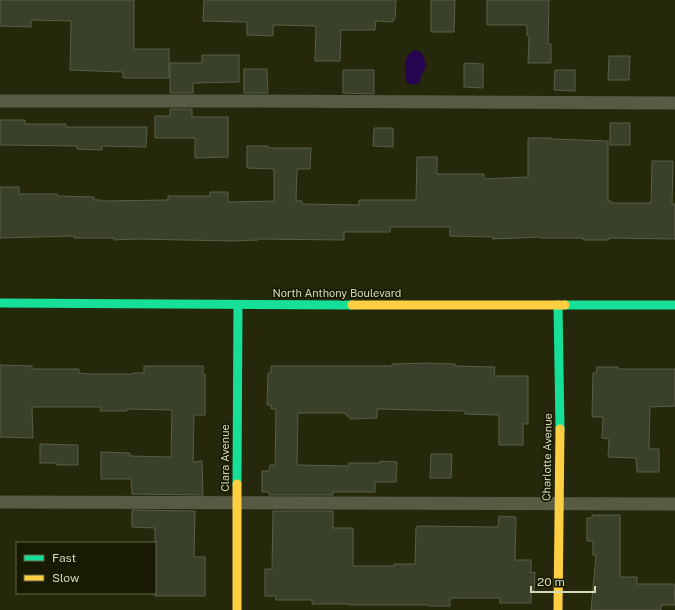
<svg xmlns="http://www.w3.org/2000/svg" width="675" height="610" viewBox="0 0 675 610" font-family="'Public Sans',sans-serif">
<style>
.water{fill:#260450}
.building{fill:#3a412a;stroke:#585e47}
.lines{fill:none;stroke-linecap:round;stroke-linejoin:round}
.lane{stroke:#585b43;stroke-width:13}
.fast{stroke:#16e098;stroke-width:9}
.slow{stroke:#ffcf43;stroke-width:9}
.labels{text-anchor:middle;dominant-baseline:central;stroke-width:3.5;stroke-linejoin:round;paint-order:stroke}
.street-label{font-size:11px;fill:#d5d9b9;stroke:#181a02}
</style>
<rect width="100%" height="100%" fill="#26280c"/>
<path class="water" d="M415,50C424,51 425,60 426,67L421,76L420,82C415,85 413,86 407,83C405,73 402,54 415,50Z"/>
<g class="building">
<path d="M0,0H134V49H169V78H123V72L70,70L71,21L31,20V27L0,26Z"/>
<path d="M204,0H396L395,19H393V22L376,21L375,30H341L340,61H315L316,26L273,25V36L247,35V22L203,21Z"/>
<path d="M431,0H455L454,32H431Z"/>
<path d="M487,0H549L548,44H551V63H528L529,36H527V25H487Z"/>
<path d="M202,55H239V82L193,83V93H170V63H202Z"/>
<path d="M609,56H630L629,80H608Z"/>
<path d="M464,63L483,64V88L464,87Z"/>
<path d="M244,69H267L268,93H244Z"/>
<path d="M343,70H374V94L343,93Z"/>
<path d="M555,70H575V91L554,90Z"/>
<path d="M170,109H192V117H228V157L195,158V138H155V116H170Z"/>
<path d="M0,120H25V124H66V127H147L146,147L102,146V150L77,149V146L0,145Z"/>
<rect x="610" y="123" width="20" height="22"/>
<path d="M374,128H393V147L373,146Z"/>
<path d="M528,138H551V139L608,141V201H611V203H651L652,161H673L672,204H675V239L609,238V240H583V238H540V237L493,239V237L450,236V227H390V232H344V240L258,239V240L232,241L137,239L114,240V238H74V236L0,238V187H19V194H57V196L94,197V200H101V201L168,200V196H210V192H228V202L274,201V169L247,168V146H268V148H311L310,169H297L296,201H302V204L359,205V200H416L417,157H437V174H484V179L528,177Z"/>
<path d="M428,363L455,364V366L495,367L494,376H528V424H523V445H499V415L465,414V411L377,409V418L351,419L344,413H298L297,465L349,466V463H380V461L397,462L396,482H375V492H333V495H269V492H262V471H269L270,465H275L276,409H271V405H267L268,373H271V366H392V364Z"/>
<path d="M0,365L32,366V369H79V373L89,374H133V373H144V366H203V374H205V415H194L193,462L202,461L203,495L132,494L131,479H101V452L130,453V456L171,457L172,410L127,409V411H100L101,407H32L33,438L0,437Z"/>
<path d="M597,367H618V369H675V406L650,407L649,449H659V472H637L636,458L608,457L609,439L602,438L603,417H592L593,373H596Z"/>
<path d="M40,444L78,445V465H56V463H40Z"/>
<path d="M431,454H452L451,478H430Z"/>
<path d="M132,510L195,511L194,557H205V596H155V528L132,527Z"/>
<path d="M273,511H333V528H353V566H394V564H415L416,527L418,526L498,527L499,516L516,517L515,560H531V573L535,572L534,591H531V603H500V598H452L450,599V606H429V605H349V604H312V600H276V596H265V569H272Z"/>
<path d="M592,515H620V577H637V584H674L675,605H661V610H591L596,555H593V541H587V518H592Z"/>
</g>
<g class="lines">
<g class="lane">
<path d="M0,101H256L675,103"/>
<path d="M0,502L675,504"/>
</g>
<g class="fast">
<path d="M0,303L352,305"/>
<path d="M558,305L560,429"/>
<path d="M565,305H675"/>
<path d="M237,484L238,305"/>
</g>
<g class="slow">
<path d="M352,305H565"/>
<path d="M237,610V484"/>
<path d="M558,610L560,429"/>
</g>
</g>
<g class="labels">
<g class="street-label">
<text x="337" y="293">North Anthony Boulevard</text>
<text transform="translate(547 457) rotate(-89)">Charlotte Avenue</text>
<text transform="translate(225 458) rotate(-90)">Clara Avenue</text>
</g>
</g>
<rect x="16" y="542" width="140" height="52" fill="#181a02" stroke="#64664b"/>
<rect x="24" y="555" width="20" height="6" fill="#16e098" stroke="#64664b"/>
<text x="52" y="562" font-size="12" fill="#d5d9b9">Fast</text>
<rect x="24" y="575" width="20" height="6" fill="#ffcf43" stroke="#64664b"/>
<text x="52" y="582" font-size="12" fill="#d5d9b9">Slow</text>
<path d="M531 586v6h64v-6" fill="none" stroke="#d5d9b9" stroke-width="2"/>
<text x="537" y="586" font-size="12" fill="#d5d9b9" stroke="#181a02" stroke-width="3" paint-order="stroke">20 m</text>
</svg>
